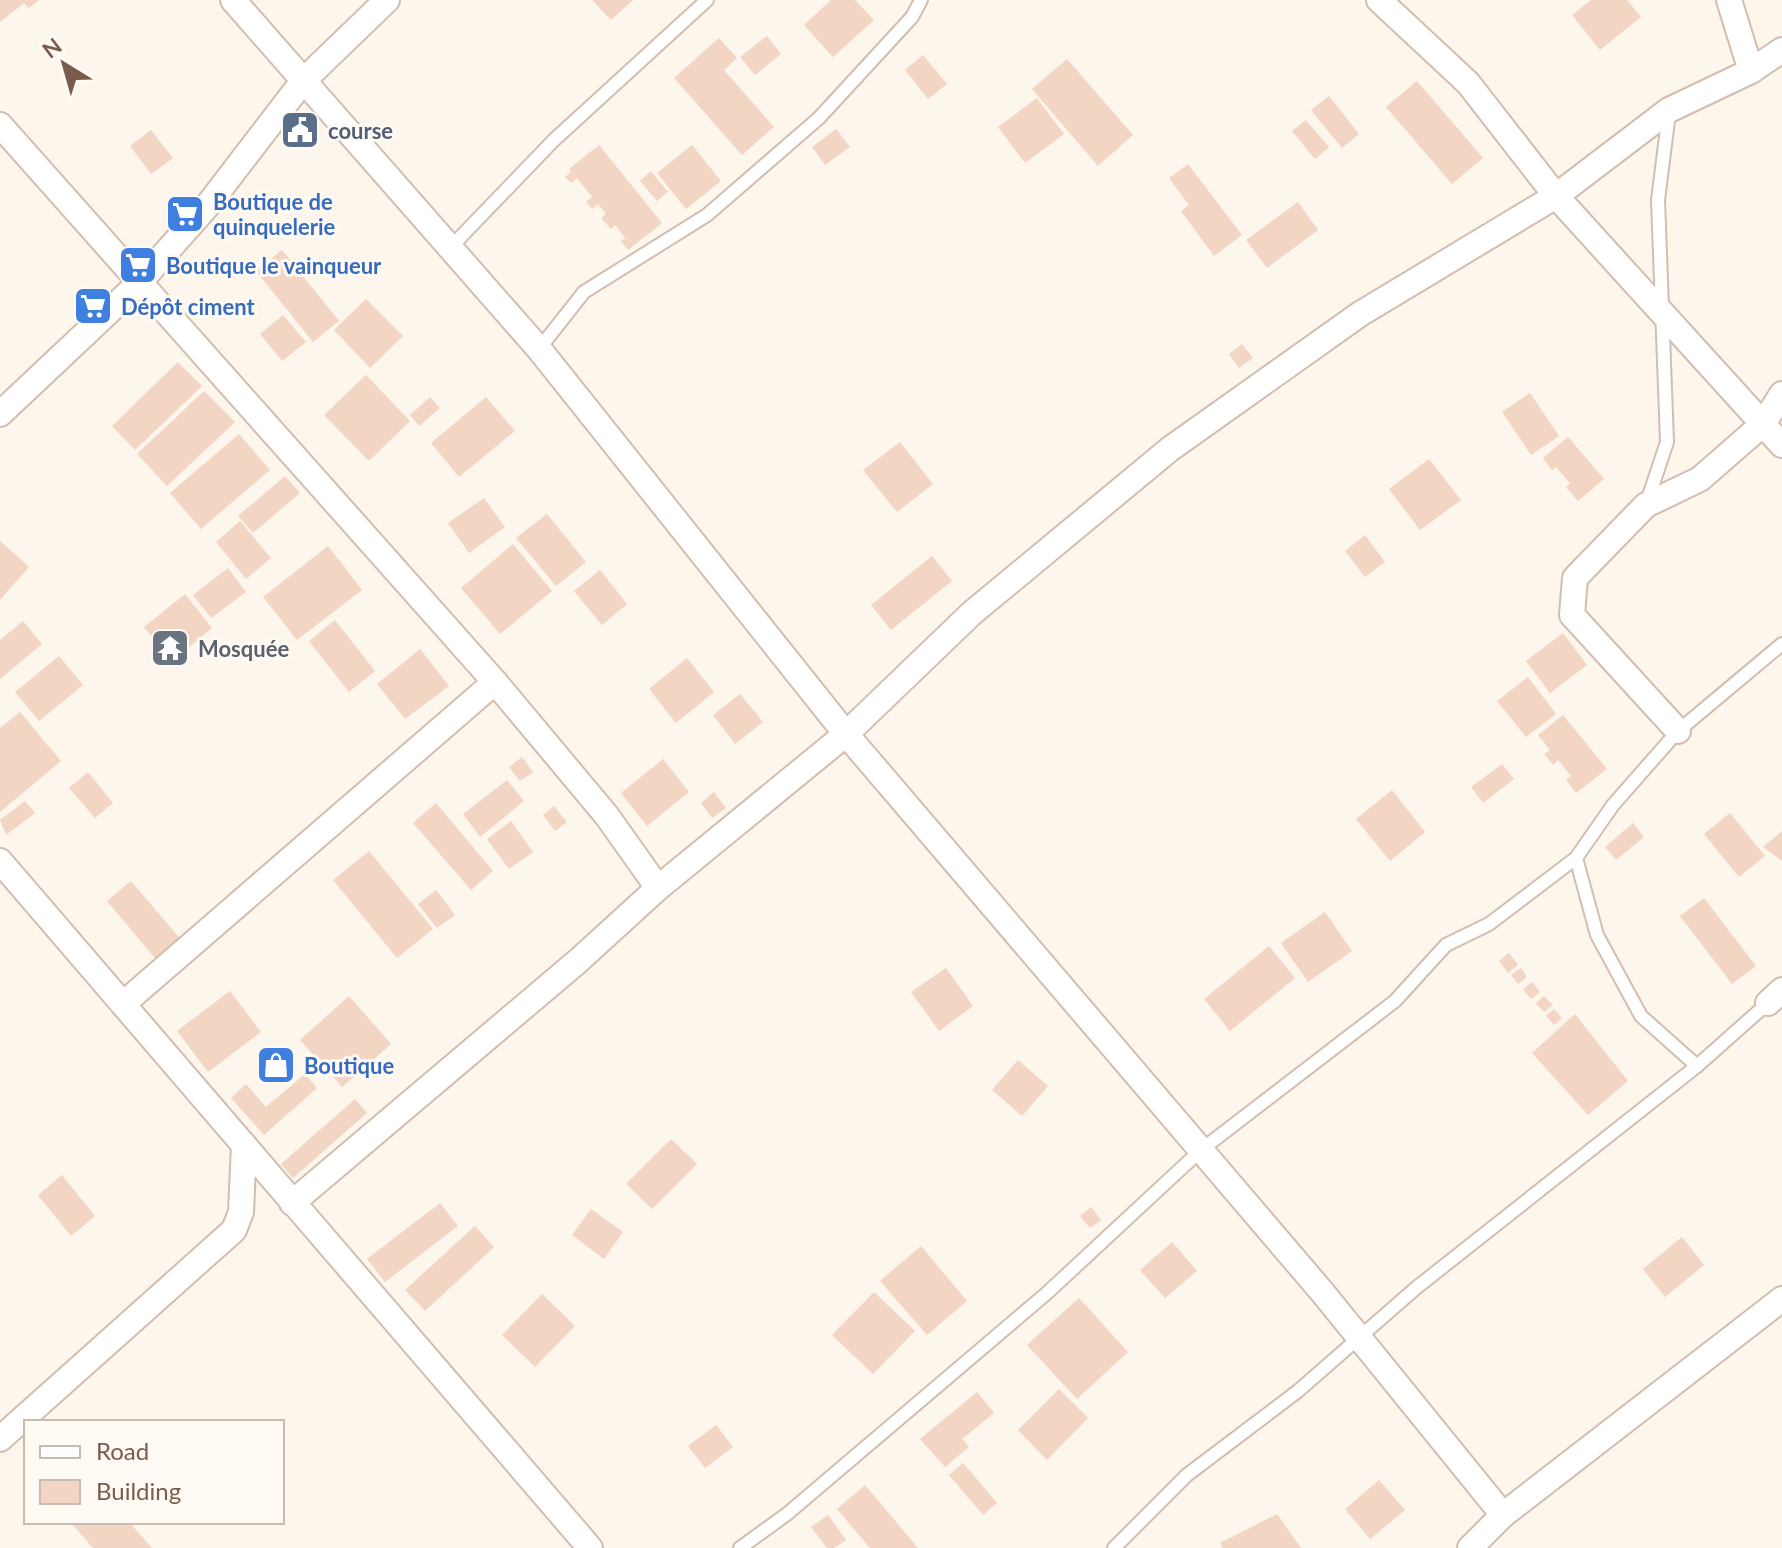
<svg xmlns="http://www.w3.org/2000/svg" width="1782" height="1548" viewBox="0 0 1782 1548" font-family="Lato,sans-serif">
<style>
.building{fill:#f3d5c3}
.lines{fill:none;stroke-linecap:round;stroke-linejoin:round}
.lane-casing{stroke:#d1beb0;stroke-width:16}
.street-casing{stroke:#d1beb0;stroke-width:28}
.lane{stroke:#fff;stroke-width:12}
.street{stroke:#fff;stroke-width:24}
.labels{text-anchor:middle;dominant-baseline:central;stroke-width:6;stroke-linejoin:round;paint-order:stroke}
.service-label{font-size:22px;font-weight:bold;fill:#4e5e75;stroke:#fffaf3;text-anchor:start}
.shop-label{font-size:22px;font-weight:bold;fill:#366cbe;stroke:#fffaf3;text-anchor:start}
.worship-label{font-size:22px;font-weight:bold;fill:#5b616d;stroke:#fffaf3;text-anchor:start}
</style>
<rect width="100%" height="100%" fill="#fdf6ec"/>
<g class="building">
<path d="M0,0H39L29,8L24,3L0,22Z"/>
<path d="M592,0H633L611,20Z"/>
<path d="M831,0H855L874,20L833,57L804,25Z"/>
<path d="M1591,0H1627L1641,17L1600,50L1572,15Z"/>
<path d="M767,36L781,54L755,75L740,57Z"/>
<path d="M719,38L737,58L724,70L774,127L742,155L674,78Z"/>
<path d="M923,55L947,84L928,99L905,70Z"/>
<path d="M1067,59L1133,135L1098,166L1032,89Z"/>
<path d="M1417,81L1483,158L1452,184L1386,107Z"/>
<path d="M1329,96L1359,134L1342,148L1311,110Z"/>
<path d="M1037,98L1064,134L1025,163L998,127Z"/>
<path d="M1306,120L1329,147L1315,159L1292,131Z"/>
<path d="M836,129L850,147L825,165L812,147Z"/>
<path d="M151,130L173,158L151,174L130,146Z"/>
<path d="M599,145L662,223L628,250L621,241L625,238L615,225L611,229L601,218L606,214L598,204L592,209L586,202L592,197L577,178L571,183L565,177L571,172L569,169Z"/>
<path d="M692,145L721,181L686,209L657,173Z"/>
<path d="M1188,164L1242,235L1214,256L1181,211L1189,205L1169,178Z"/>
<path d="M651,171L668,192L657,201L640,181Z"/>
<path d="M1298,202L1318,230L1267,268L1246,240Z"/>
<path d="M282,250L339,321L313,342L256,271Z"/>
<path d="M366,299L403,336L370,368L334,330Z"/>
<path d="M283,315L306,342L282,361L260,334Z"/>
<path d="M1242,344L1253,358L1239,368L1229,354Z"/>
<path d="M178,362L202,386L135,450L112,426Z"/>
<path d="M366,375L410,421L369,461L324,415Z"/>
<path d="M204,391L235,422L167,486L137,454Z"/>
<path d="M1530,393L1559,436L1531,455L1502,412Z"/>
<path d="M430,397L440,408L419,426L410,415Z"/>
<path d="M486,397L515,431L459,477L431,443Z"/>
<path d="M239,434L270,470L201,529L170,493Z"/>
<path d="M1568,437L1604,479L1578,501L1566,487L1570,483L1556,467L1552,470L1543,458Z"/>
<path d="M900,442L933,484L897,512L863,470Z"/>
<path d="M1429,459L1461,500L1420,530L1389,489Z"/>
<path d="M285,476L300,493L253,533L238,516Z"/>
<path d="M484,498L505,527L469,553L448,523Z"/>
<path d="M547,514L586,562L556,586L516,538Z"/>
<path d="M240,521L271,558L246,579L216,542Z"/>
<path d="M1365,535L1385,562L1365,577L1345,551Z"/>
<path d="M0,541L29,567L0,600Z"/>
<path d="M513,544L552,591L500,634L461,588Z"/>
<path d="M328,546L362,590L297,640L263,597Z"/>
<path d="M932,556L952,581L891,630L871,605Z"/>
<path d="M228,568L246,592L211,618L193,595Z"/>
<path d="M600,570L627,604L602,625L574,591Z"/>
<path d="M185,594L212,628L172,661L144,627Z"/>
<path d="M335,620L375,671L349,692L309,641Z"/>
<path d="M23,621L42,644L0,679V640Z"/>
<path d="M1563,633L1587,665L1550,693L1526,661Z"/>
<path d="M420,649L449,686L405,719L377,684Z"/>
<path d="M59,656L83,685L39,721L15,692Z"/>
<path d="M687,658L714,692L676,723L649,689Z"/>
<path d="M1528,677L1556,714L1526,737L1497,701Z"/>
<path d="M740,694L763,722L735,744L713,715Z"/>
<path d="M20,712L61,761L0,812V728Z"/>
<path d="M1563,715L1607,769L1576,793L1566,780L1571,776L1558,760L1553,765L1544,754L1550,750L1538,735Z"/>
<path d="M522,757L533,772L520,781L509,767Z"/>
<path d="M663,759L689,792L647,826L621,793Z"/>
<path d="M1502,764L1514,779L1483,803L1471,787Z"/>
<path d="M88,772L113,803L95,818L69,788Z"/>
<path d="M507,780L524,801L480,837L463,814Z"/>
<path d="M1392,790L1425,832L1390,861L1356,819Z"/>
<path d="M714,792L726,808L712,818L701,803Z"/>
<path d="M25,801L35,813L6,835L0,820Z"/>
<path d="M436,803L493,871L471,890L413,823Z"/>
<path d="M554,806L567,822L555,831L543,815Z"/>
<path d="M1730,813L1765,856L1739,877L1704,834Z"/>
<path d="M511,821L533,852L509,869L487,839Z"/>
<path d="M1633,823L1644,837L1616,860L1605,847Z"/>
<path d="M1782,831V861L1763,847Z"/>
<path d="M369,851L433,929L397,958L333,880Z"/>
<path d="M131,881L183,942L159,963L107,901Z"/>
<path d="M436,890L455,915L437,928L418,904Z"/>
<path d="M1704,898L1756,966L1732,984L1680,916Z"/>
<path d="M1325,912L1352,951L1308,982L1281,943Z"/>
<path d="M1269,946L1295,978L1230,1031L1204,999Z"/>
<path d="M1509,953L1518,965L1508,973L1499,961Z"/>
<path d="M946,968L973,1006L939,1031L911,992Z"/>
<path d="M1521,968L1527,977L1518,984L1511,975Z"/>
<path d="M1532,982L1540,992L1531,999L1523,989Z"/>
<path d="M230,991L261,1032L208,1072L177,1031Z"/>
<path d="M349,996L391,1044L342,1087L300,1040Z"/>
<path d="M1544,996L1553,1005L1544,1012L1536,1003Z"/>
<path d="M1554,1009L1562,1018L1554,1025L1546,1016Z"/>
<path d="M1575,1014L1628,1081L1588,1115L1532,1053Z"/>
<path d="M1018,1060L1048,1086L1022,1116L992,1090Z"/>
<path d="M305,1074L317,1088L264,1135L231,1098L246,1084L266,1107Z"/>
<path d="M355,1099L367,1113L293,1178L281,1164Z"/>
<path d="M671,1139L697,1164L652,1209L626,1184Z"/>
<path d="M62,1175L95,1216L71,1236L38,1195Z"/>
<path d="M440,1203L458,1226L385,1282L367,1259Z"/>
<path d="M1091,1207L1101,1220L1090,1228L1080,1216Z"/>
<path d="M591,1209L623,1232L604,1259L572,1235Z"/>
<path d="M475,1226L494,1247L425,1311L405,1290Z"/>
<path d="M1682,1237L1704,1265L1665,1297L1643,1269Z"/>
<path d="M1172,1242L1197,1271L1165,1298L1140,1270Z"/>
<path d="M921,1246L967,1301L927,1335L880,1281Z"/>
<path d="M874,1292L915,1331L873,1374L832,1335Z"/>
<path d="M542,1294L575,1326L535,1367L502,1335Z"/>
<path d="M1079,1298L1128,1352L1077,1399L1027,1345Z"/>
<path d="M1059,1389L1088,1418L1047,1460L1018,1430Z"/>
<path d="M977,1392L994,1413L962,1439L969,1447L945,1467L920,1439Z"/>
<path d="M716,1425L733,1447L705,1468L688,1446Z"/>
<path d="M963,1463L997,1503L983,1515L949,1475Z"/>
<path d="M1379,1480L1405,1510L1370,1539L1345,1509Z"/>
<path d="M865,1485L918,1548H870L837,1509Z"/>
<path d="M1277,1514L1301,1548H1223L1220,1543Z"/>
<path d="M828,1515L846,1540L834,1548H827L811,1527Z"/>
<path d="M77,1522H129L152,1548H93L73,1525Z"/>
</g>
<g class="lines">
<defs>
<g id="lane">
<path d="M450,248L554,140L707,0"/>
<path d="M539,349L584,292L707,215L819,118L912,17L921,0"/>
<path d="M1647,502L1667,442L1658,200L1669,113"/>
<path d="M1576,858L1597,935L1641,1016L1697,1066"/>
<path d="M740,1548L787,1514L1047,1293L1201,1150L1395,1001L1446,945L1489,924L1576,858L1613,805L1678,731L1782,644"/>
<path d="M1114,1548L1187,1475L1298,1391L1416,1288L1697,1066L1768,1003"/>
</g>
<g id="street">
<path d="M233,0L539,349L846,734L1323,1293L1503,1515L1470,1548"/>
<path d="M1379,0L1468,83L1556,196L1782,445"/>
<path d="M1729,0L1751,71"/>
<path d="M0,125L495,682L607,816L658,888"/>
<path d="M0,414L138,284L208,205L303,81L387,0"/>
<path d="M1678,731L1572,615L1575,578L1646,505L1700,479L1763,424L1782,394"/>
<path d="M0,861L590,1548"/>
<path d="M1768,1003L1782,990"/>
<path d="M123,1004L495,682"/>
<path d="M292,1203L578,961L658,888L846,734L972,613L1170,449L1360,314L1556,196L1669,110L1751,71L1782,50"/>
<path d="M0,1439L234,1230L241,1212L244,1145"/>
<path d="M1503,1515L1782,1299"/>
</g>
</defs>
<use href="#lane" class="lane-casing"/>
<use href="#street" class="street-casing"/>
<use href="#lane" class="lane"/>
<use href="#street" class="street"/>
</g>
<defs>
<symbol id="civic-square" viewBox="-11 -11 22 22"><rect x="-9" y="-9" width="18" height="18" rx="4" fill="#5c6f8a" stroke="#fffaf3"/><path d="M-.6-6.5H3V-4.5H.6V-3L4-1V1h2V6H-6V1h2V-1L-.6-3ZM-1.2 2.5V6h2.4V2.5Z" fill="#fff"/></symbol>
<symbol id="supermarket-square" viewBox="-11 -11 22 22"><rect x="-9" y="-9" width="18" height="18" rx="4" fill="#3f7fe0" stroke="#fffaf3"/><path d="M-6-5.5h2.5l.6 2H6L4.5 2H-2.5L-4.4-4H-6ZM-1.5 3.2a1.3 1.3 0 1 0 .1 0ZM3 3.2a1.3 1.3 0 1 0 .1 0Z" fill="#fff"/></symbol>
<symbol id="temple-square" viewBox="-11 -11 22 22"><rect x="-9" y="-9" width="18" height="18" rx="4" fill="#6b7280" stroke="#fffaf3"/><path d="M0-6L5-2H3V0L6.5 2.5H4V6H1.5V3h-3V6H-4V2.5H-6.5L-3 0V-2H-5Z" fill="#fff"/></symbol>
<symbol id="shop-square" viewBox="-11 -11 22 22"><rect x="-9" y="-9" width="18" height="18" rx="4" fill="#3f7fe0" stroke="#fffaf3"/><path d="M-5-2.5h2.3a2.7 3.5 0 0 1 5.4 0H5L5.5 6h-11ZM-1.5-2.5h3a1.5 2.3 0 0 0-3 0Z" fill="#fff"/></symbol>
</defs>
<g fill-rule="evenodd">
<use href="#civic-square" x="278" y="108" width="44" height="44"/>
<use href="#supermarket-square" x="163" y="192" width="44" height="44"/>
<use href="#supermarket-square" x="116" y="243" width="44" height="44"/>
<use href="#supermarket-square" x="71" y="284" width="44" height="44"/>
<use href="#temple-square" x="148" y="626" width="44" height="44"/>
<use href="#shop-square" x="254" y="1043" width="44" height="44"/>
</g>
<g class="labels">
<g class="service-label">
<text x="328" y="130">course</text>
</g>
<g class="shop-label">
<text x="213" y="201">Boutique de<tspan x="213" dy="25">quinquelerie</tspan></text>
<text x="166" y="265">Boutique le vainqueur</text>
<text x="121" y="306">Dépôt ciment</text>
<text x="304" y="1065">Boutique</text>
</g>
<g class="worship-label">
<text x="198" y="648">Mosquée</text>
</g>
</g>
<rect x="24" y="1420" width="260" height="104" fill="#fffaf3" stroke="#cabbb1" stroke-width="2"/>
<rect x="40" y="1446" width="40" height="12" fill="#ffffff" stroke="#cabbb1" stroke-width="2"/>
<text x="96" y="1460" font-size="24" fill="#7a5c4d">Road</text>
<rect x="40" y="1480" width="40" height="24" fill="#f3d5c3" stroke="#cabbb1" stroke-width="2"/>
<text x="96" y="1500" font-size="24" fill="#7a5c4d">Building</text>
<g transform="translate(64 64) rotate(323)" stroke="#fffaf3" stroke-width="6" paint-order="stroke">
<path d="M0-6L14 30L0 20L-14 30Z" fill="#7a5c4d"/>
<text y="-12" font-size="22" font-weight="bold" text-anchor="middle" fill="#7a5c4d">N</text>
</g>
</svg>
